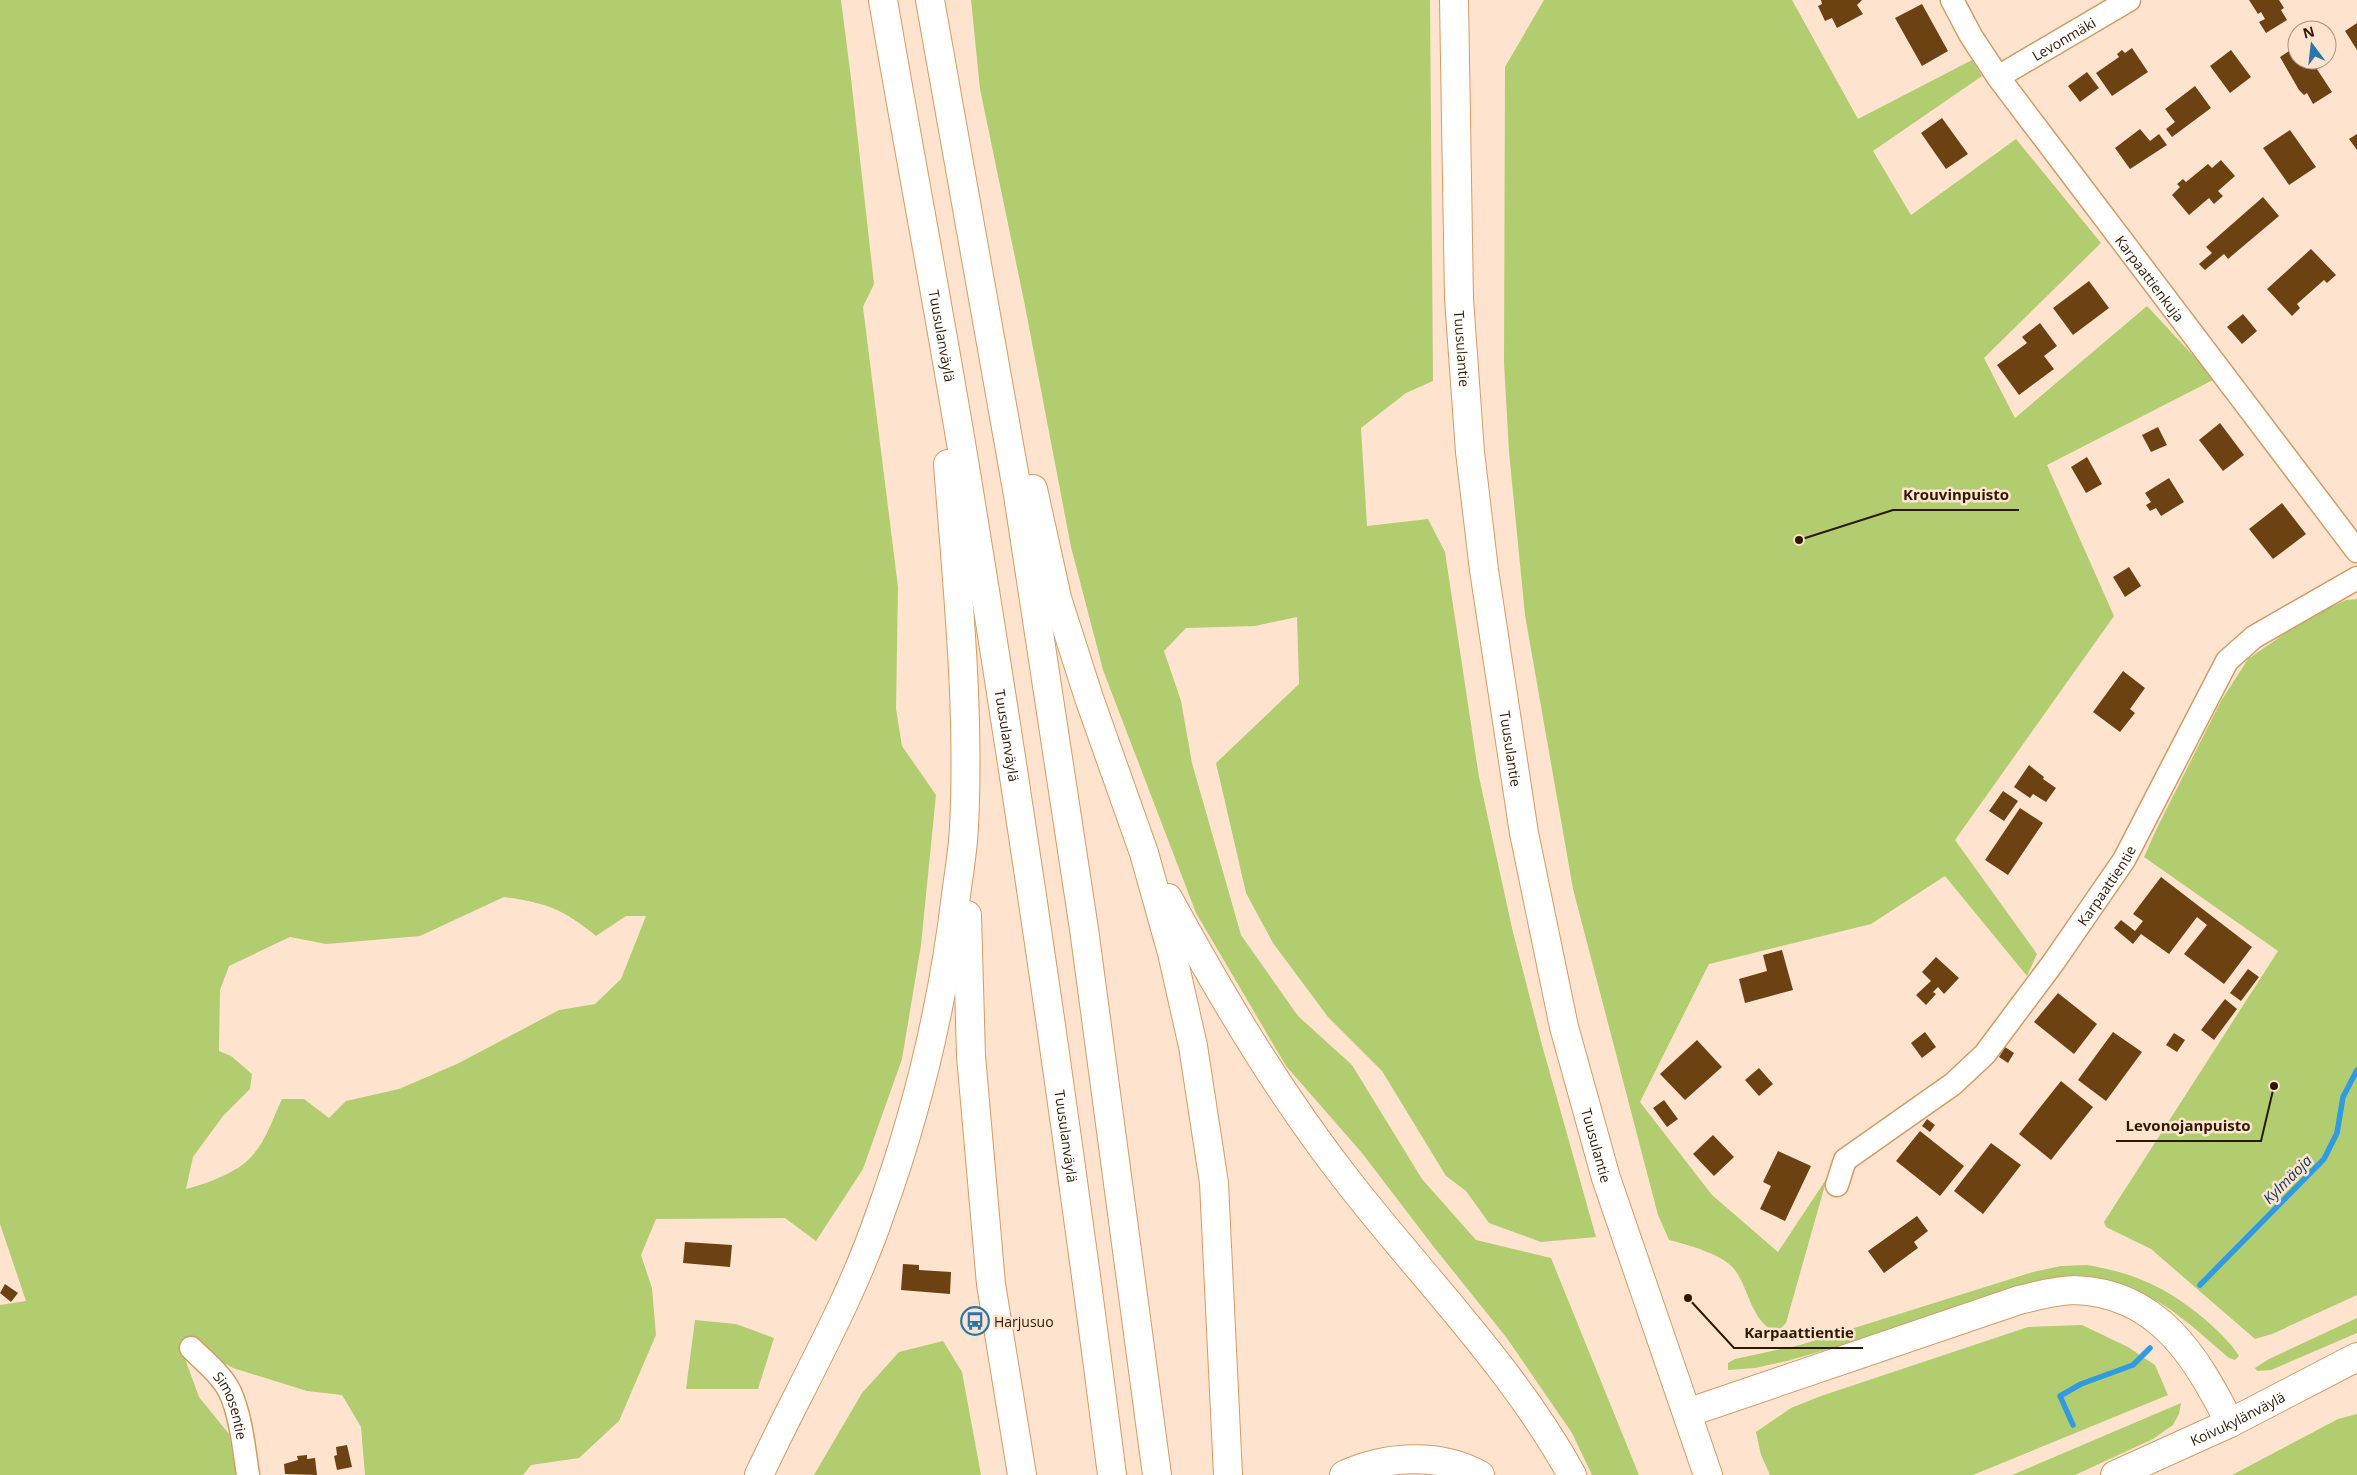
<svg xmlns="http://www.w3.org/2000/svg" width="2357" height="1475" viewBox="0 0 2357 1475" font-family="'Open Sans',sans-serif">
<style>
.green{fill:#b1cd70;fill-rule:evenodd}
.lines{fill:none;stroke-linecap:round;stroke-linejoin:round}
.stream{stroke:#309be2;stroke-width:5.5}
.building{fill:#6d4213}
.street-casing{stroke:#d59a64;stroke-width:25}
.secondary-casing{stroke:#d59a64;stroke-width:30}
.primary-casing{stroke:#d59a64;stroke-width:30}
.highway-casing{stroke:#d59a64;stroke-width:30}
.street{stroke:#fff;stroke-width:22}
.secondary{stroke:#fff;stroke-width:28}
.primary{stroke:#fff;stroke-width:28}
.highway{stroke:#fff;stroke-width:28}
.labels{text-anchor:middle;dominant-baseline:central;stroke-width:5;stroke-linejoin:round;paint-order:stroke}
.street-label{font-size:14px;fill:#2f1802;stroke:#fee4cf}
.poi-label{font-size:14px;fill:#2f1802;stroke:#fee4cf;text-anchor:start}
.water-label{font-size:15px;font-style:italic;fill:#0d3855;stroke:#fee4cf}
.leader{fill:none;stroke:#2f1802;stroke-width:2}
.callout-dot{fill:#2f1802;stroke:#fee4cf;stroke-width:2}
.callout-label{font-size:15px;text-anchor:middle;font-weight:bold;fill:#2f1802;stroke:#fee4cf;stroke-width:5;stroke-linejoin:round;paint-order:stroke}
</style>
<rect width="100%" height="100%" fill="#fee4cf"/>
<g class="green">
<path d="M0,0H841L851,78L874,284L863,307L898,587L896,709L902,746L936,795L921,945L902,1059L863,1169L816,1241L785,1218L656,1219L641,1255L652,1288L656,1335L619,1421L579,1458L531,1465L523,1475H365L361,1427L342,1395L307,1391L233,1368L204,1352L184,1356L199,1397L229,1434L236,1475H0V1305L26,1301L0,1224ZM504,897C546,903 563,909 596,936L626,916H646L621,979L595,1004L559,1010L457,1064L399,1089L346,1101L329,1118L304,1099H282C273,1118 266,1141 251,1157C238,1172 206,1184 186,1189L193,1157L223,1116L250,1089L252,1074L231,1056L219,1051L220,990L229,966L290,937L326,944L420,936Z"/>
<path d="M971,0H1430L1433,381L1406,393L1361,428L1367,526L1428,519L1445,552L1479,777L1512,928L1542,1045L1596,1237L1541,1242L1489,1223L1466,1191L1446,1176L1382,1071L1328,1017L1273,943L1246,893L1216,763L1299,684L1297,617L1255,626L1186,628L1164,651L1181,701L1192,763L1241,935L1298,1016L1352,1065L1422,1179L1476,1240L1551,1258L1639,1475H1592L1572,1433L1506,1337L1433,1246L1362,1153L1286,1066L1196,913L1103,670L1071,547L1024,301L980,89Z"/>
<path d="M1544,0H1792L1858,119L1972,60L1982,76L1873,151L1911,215L2016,139L2101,243L1984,358L2015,418L2147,306L2215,379L2047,465L2114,616L1955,840L2037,954L2027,976L1945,876L1871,924L1709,964L1640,1102L1712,1195L1778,1252L1827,1178L1786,1323L1777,1332C1752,1324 1749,1289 1735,1270C1723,1254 1688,1245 1669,1240L1658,1215L1573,889L1525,615L1509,452L1504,363L1505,67Z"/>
<path d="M2357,599V1295L2272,1334L2255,1339L2151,1249L2106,1227L2104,1222L2278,951L2144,857L2156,830L2221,701L2248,659L2307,618L2346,600Z"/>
<path d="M2087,1265C2136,1273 2170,1289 2208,1322C2219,1332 2231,1343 2239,1356L2235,1360L2229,1358C2179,1315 2143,1277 2072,1279L1787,1361L1755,1368L1728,1370V1363L1735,1359L1800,1345L2033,1272L2061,1266Z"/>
<path d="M2357,1318V1333L2271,1370L2257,1371L2255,1368L2269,1359Z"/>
<path d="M695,1320L736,1324L774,1338L758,1389H686Z"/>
<path d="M2082,1325L2128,1347L2155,1365L2168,1395L1973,1475H1770L1761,1455L1756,1432L1791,1408L1821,1396L2028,1327Z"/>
<path d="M943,1341L962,1372L981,1475H814L862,1393L899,1352Z"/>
<path d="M2181,1403L2179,1414L2173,1425L2153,1439L2075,1475H2012Z"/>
<path d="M2357,1414V1475H2232L2338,1419Z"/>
</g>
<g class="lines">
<g class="stream">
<path d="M2200,1285L2324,1159L2337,1133L2343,1097L2357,1070"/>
<path d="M2073,1425L2060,1396L2081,1384L2133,1365L2150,1348"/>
</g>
</g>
<g class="building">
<path d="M1821,0H1862L1857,5L1863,14L1837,28L1832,18L1825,21L1818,6L1822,4Z"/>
<path d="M2249,0H2279L2284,8L2281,10L2287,20L2266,33L2259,22L2265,19L2261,12L2258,14Z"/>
<path d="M1922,4L1948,51L1922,66L1895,18Z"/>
<path d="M2357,23V50L2345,31Z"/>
<path d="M2297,46V60H2311L2332,92L2313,104L2307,93L2304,95L2299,90L2280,57Z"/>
<path d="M2132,48L2148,72L2112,96L2096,73L2119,57L2117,54L2122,50L2125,53Z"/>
<path d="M2231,50L2251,77L2230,93L2210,66Z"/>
<path d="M2087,72L2099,88L2080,102L2068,86Z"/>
<path d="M2195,86L2211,108L2172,137L2166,129L2175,122L2165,109Z"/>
<path d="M1942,118L1968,154L1946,169L1921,133Z"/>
<path d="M2140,129L2150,141L2159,134L2167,145L2130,169L2115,148Z"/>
<path d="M2290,130L2316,167L2289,185L2263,148Z"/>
<path d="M2357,134V150L2349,139Z"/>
<path d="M2221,160L2235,176L2218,191L2223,196L2214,204L2209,198L2189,215L2172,195L2180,187L2177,184L2183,179L2186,182L2208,164L2212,168Z"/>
<path d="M2263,197L2279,216L2228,259L2224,254L2205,270L2199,264L2212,253L2206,247Z"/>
<path d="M2311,249L2336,275L2327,283L2324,280L2297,304L2300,308L2292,316L2267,289Z"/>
<path d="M2089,281L2109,308L2073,335L2053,308Z"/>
<path d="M2243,314L2257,331L2242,344L2227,327Z"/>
<path d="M2040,323L2057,346L2044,356L2054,369L2019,395L1997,365L2027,343L2022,337Z"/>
<path d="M2220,423L2244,455L2223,471L2199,440Z"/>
<path d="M2158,427L2167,445L2151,452L2142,435Z"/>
<path d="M2087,457L2102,484L2086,493L2071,467Z"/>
<path d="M2169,478L2184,502L2161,516L2156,508L2150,511L2146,505L2151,502L2145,493Z"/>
<path d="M2282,503L2306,534L2273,559L2249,529Z"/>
<path d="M2129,567L2141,586L2125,597L2113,577Z"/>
<path d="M2123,671L2145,688L2130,709L2135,713L2120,732L2093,712Z"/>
<path d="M2029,765L2044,777L2043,779L2056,788L2046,802L2033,794L2030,798L2014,787Z"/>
<path d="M2003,791L2018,801L2004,821L1989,811Z"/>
<path d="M2020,808L2043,823L2008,875L1985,860Z"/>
<path d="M2161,877L2252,947L2224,984L2184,954L2207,925L2197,917L2169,954L2141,934L2133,944L2114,928L2121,920L2135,931L2143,921L2133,914Z"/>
<path d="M1782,950L1793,990L1745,1003L1739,979L1767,971L1763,955Z"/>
<path d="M1936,957L1959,978L1944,994L1938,987L1933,992L1936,994L1926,1005L1916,995L1931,981L1922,972Z"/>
<path d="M2248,969L2259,977L2241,1001L2230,993Z"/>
<path d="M2058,993L2097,1024L2074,1054L2034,1022Z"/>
<path d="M2225,999L2237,1009L2214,1040L2201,1030Z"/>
<path d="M1925,1032L1936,1047L1922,1058L1911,1043Z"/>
<path d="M2113,1032L2142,1052L2106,1101L2078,1080Z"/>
<path d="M2174,1033L2185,1040L2177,1052L2166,1045Z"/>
<path d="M1697,1040L1722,1067L1685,1100L1660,1074Z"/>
<path d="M2005,1047L2014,1053L2008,1063L1999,1057Z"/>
<path d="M1759,1068L1773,1084L1759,1096L1745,1080Z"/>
<path d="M2061,1081L2093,1107L2051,1160L2019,1134Z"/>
<path d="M1664,1100L1678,1119L1667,1127L1653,1108Z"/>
<path d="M1927,1119L1935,1125L1930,1132L1922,1126Z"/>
<path d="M1920,1131L1964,1166L1940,1196L1896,1161Z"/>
<path d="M1713,1135L1734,1157L1714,1176L1693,1154Z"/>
<path d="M1991,1143L2021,1165L1983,1214L1954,1191Z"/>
<path d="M1778,1151L1811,1166L1785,1221L1760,1209L1771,1186L1763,1182Z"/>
<path d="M1917,1216L1928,1231L1914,1242L1918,1248L1884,1273L1868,1251Z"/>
<path d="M685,1242L732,1245L730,1267L683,1263Z"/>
<path d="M903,1264L919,1265V1270L951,1272L950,1294L901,1290Z"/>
<path d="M5,1284L18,1293L11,1302L0,1293Z"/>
<path d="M347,1445L352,1467L337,1470L334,1456L337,1455L336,1447Z"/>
<path d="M307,1455V1459L315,1458L317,1475L285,1474L284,1464L298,1460L297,1456Z"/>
</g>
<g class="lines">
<defs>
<g id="street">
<path id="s1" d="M1952,0L1971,36L1998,77L2357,551"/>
<path id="s2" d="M1998,77L2129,0"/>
<path id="s3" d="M1837,1185L1845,1160L1953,1084L1985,1054L2053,963L2124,860L2227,661L2254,637L2357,578"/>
<path id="s4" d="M191,1348C204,1361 222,1375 230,1392C241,1416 244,1449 248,1475"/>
</g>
<g id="secondary">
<path id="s5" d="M1454,0L1459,299L1470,452L1484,570L1524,833L1564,1027L1606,1178L1708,1475"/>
<path d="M1687,1413L2019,1300C2037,1296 2056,1290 2075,1290C2159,1293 2196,1357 2230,1423"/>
</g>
<g id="primary">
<path id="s6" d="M2115,1475L2230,1423L2357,1357"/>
</g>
<g id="highway">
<path id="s7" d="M883,0C912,170 945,340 972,510C1024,831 1071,1152 1112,1475"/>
<path d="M930,0L1018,495L1084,929L1157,1475"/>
<path d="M1033,489L1057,598L1089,698L1144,853L1172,953L1193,1046L1214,1183L1228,1475"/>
<path d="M1168,898C1222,997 1280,1095 1350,1184C1425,1280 1513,1368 1572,1475"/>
<path d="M967,915L971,1056L991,1284L1022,1475"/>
<path d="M759,1475C799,1389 848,1307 879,1217C917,1113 943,1005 956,895C959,872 963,850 964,827C970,706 957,584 948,464"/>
<path d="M1344,1475C1385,1456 1439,1452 1480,1475"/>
</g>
</defs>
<use href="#street" class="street-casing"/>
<use href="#secondary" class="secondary-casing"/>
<use href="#primary" class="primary-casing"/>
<use href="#highway" class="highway-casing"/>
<use href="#street" class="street"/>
<use href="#secondary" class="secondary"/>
<use href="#primary" class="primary"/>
<use href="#highway" class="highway"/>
</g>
<defs>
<symbol id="bus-ring" viewBox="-11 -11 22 22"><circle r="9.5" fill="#fee4cf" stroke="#2b75a9" stroke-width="1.5"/><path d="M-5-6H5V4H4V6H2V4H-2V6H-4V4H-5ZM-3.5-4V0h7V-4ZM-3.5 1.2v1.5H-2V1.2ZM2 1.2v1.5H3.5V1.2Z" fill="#2b75a9"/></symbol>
</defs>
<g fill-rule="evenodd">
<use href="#bus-ring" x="959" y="1305" width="32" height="32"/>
</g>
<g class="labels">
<g class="street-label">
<text stroke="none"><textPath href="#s2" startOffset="76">Levonmäki</textPath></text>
<text stroke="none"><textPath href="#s1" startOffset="342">Karpaattienkuja</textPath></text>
<text stroke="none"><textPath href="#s7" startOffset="341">Tuusulanväylä</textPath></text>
<text stroke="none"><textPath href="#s5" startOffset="349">Tuusulantie</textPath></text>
<text stroke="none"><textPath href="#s7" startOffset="746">Tuusulanväylä</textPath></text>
<text stroke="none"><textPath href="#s5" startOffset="752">Tuusulantie</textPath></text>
<text stroke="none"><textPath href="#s3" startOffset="410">Karpaattientie</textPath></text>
<text stroke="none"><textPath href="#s7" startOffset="1151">Tuusulanväylä</textPath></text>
<text stroke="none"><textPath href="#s5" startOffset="1158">Tuusulantie</textPath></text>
<text stroke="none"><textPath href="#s4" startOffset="72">Simosentie</textPath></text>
<text stroke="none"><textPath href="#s6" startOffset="135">Koivukylänväylä</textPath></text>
</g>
<g class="poi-label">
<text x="994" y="1321">Harjusuo</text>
</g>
<g class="water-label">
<text transform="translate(2287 1179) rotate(-45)">Kylmäoja</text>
</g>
</g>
<path class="leader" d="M1799 540L1893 510H2019M2274 1086L2261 1141H2116M1688 1298L1734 1348H1863"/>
<g class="callout-dot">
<circle cx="1799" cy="540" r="5"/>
<circle cx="2274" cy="1086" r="5"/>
<circle cx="1688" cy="1298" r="5"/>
</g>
<g class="callout-label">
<text x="1956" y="500">Krouvinpuisto</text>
<text x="2188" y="1131">Levonojanpuisto</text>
<text x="1799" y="1338">Karpaattientie</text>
</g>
<g transform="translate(2312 45) rotate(345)"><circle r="24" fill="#fee4cf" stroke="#ab927d"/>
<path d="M0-4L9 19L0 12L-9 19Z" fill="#2b75a9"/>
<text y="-8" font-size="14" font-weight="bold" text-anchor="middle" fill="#2f1802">N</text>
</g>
</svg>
